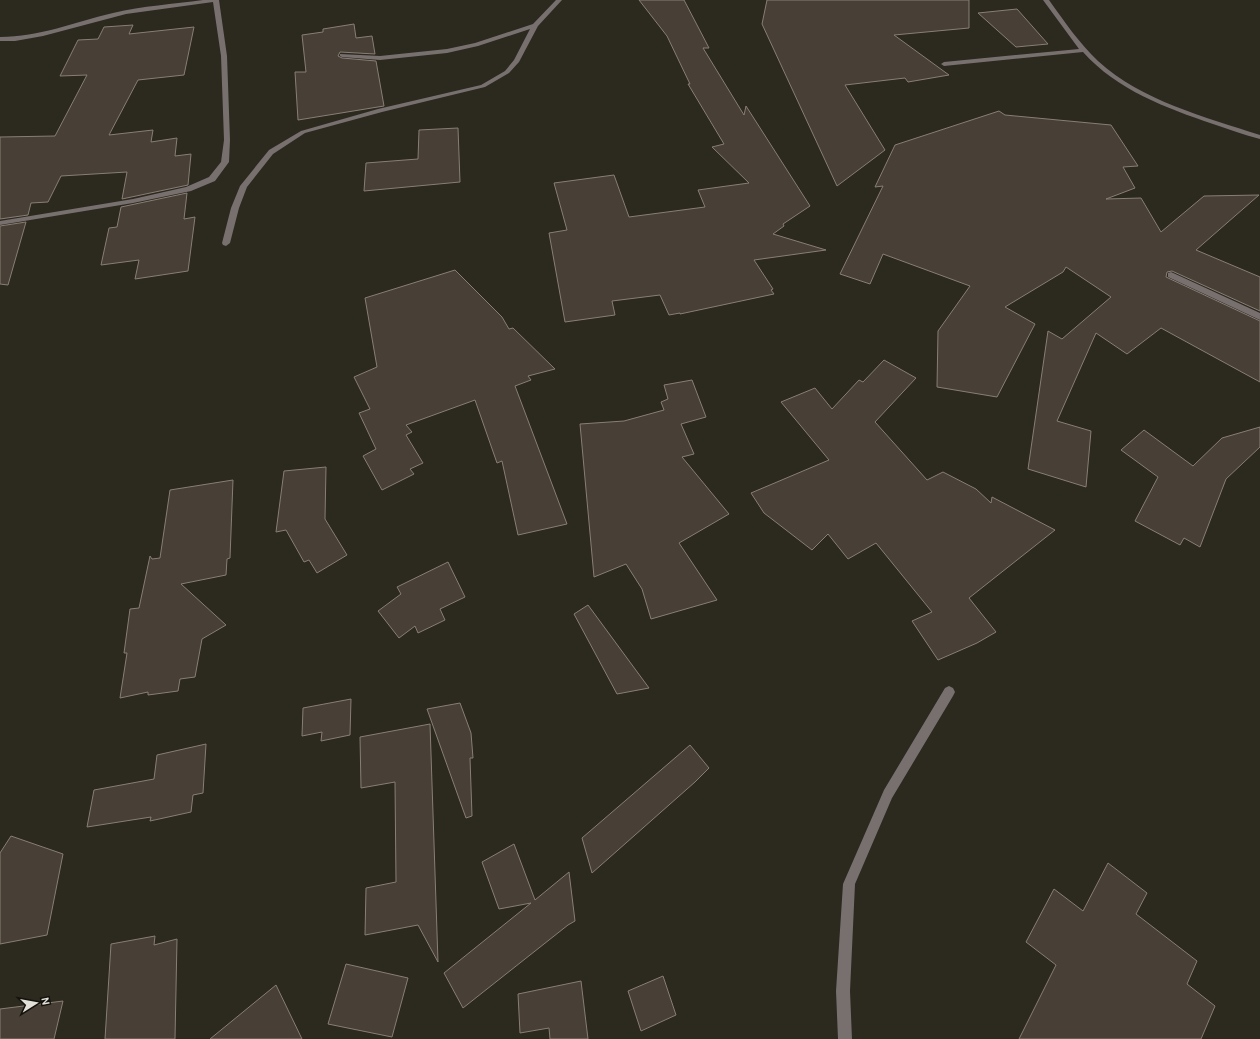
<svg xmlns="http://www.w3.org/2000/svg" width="1260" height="1039" viewBox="0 0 1260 1039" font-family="Karla,sans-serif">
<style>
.building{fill:#484037;stroke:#887e75}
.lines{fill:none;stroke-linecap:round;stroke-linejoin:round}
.minor{fill:#77706f;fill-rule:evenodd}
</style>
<rect width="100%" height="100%" fill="#2c291f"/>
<g class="building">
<path d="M639,0H684L709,48H703L744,115L746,106L810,206L783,224L784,226L773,234L826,250L754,260L773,289L771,290L774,294L680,314V313L669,315L660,295L612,301L615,315L565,322L549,233L567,230L554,183L614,175L629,217L705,207L698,190L749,183L712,147L724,144L688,84H690L667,36Z"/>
<path d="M767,0H969V28L894,35L949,75L908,82L905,78L845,85L885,150L837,186L762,24Z"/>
<path d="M1017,9L1048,44L1016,47L978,13Z"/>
<path d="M354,24L356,38L372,36L375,54L340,52L338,56L342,58L376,61L384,106L298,120L295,72H306L302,35L323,32V29Z"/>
<path d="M133,25L129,34L194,27L184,75L138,80L109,135L153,130L151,142L177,138L175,156L191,154L188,185L122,199L127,172L61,176L48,202L31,203L28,215L0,219V137L55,136L87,75L60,76L78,40L98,39L104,27Z"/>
<path d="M999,111L1005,115L1111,125L1138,166L1123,167L1135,188L1106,199L1141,198L1161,232L1204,196L1259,195L1196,250L1260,277V311L1172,271L1167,272L1166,277L1260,321V382L1161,328L1127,354L1096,333L1057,421L1091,431L1086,487L1028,469L1048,331L1062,339L1111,297L1066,267L1063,272L1005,307L1035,324L997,397L937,387L938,331L970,286L883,254L870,284L840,274L883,186L875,187L895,145Z"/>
<path d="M458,128L460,182L364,191L366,163L418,159L419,130Z"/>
<path d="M187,193L184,219L195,217L188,271L135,279L139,260L101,265L109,228L117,227L121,207Z"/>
<path d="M26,222L8,285L0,284V226Z"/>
<path d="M455,270L502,317L509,329L513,328L555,369L528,376L531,380L515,386L567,524L518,535L502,461L497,463L475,400L406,425L412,432L406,435L423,463L410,469L414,474L382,490L363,456L376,449L359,413L370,409L354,377L377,367L365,298Z"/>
<path d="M884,360L916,378L875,422L927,480L943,472L976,489L991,503L992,497L1055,530L969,598L996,632L977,643L938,660L912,621L932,612L876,543L848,559L828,534L812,550L764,513L751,493L829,460L781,402L815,388L832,409L859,380L863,382Z"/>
<path d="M692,380L706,417L681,424L694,454L682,457L729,514L679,543L717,600L651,619L642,589L626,564L594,577L580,424L624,421L664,410L661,402L668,399L664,385Z"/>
<path d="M1260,427V447L1226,479L1200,547L1184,538L1180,545L1135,521L1158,477L1121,450L1144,430L1193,466L1222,438Z"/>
<path d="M326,467L325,519L347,555L317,573L309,560L304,562L286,530L276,532L284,471Z"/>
<path d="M233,480L230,558L227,559L226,575L181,584L226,625L202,639L195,677L180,679L178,691L148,695V692L120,698L127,653H124L130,609L139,608L150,556L152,559L160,558L170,490Z"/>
<path d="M448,562L465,597L440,609L445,620L418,633L415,626L399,638L378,611L401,594L397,587Z"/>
<path d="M588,605L649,688L617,694L574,614Z"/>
<path d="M351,699L350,735L321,741L322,732L302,736L303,708Z"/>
<path d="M460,703L471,733L473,758H470L472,816L466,818L427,709Z"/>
<path d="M430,724L438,962L418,925L365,935L366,888L396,882L395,782L361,788L360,737Z"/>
<path d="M206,744L203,793L193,795L191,812L150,821L151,817L87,827L94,790L154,779L157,755Z"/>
<path d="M690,745L709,768L695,782L592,873L582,838Z"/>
<path d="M11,836L63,854L47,935L0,944V853Z"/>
<path d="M514,844L535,900L569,872L575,921L568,925L463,1008L444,973L531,903L499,909L482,862Z"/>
<path d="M1108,863L1147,893L1136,914L1197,961L1187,984L1215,1006L1201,1039H1019L1056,965L1026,942L1054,889L1083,911Z"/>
<path d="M155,936L154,945L177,939L175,1039H105L111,944Z"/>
<path d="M346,964L408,978L392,1037L328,1024Z"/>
<path d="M663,976L676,1015L641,1031L628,991Z"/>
<path d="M581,981L588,1039H550L549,1028L520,1033L518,994Z"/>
<path d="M276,985L302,1039H210Z"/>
<path d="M63,1001L54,1039H0V1009Z"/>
</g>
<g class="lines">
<g class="minor">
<path d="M203,0H219L227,56L230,140L229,162L215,181L191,191L133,203L0,225V221L133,199L186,187L209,177L221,162L224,140L221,56L213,2L126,14L43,36L15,41H0V37C39,37 75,22 113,13C143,6 173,4 203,0Z"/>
<path d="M556,0H562L538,26L519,62L509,73L485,87L382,112L305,133L273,154L247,187L239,208L230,243L226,246L223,245L222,243L231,208L240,186L269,150L301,131L378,109L481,85L505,71L514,60L530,29L478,46L447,53L380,60L342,57L340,56V54L380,56L447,49L475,43L533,24Z"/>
<path d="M1043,0H1049C1064,21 1079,43 1098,61C1142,101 1205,117 1260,135V139C1244,135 1229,129 1213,124C1166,108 1117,90 1083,52L944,66L941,64L944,62L1079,49Z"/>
<path d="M1171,272L1260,313V320L1168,277V273Z"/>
<path d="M949,686L953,688L955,692L953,696L892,798L855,884L850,991L852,1039H838L836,991L843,884L884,790L945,688Z"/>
</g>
</g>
<g transform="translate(36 1003) rotate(79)" stroke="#13120d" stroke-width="3" paint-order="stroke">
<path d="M0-3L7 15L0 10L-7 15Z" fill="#e2e0d9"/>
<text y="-6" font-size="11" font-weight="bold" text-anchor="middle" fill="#e2e0d9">N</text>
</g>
</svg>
